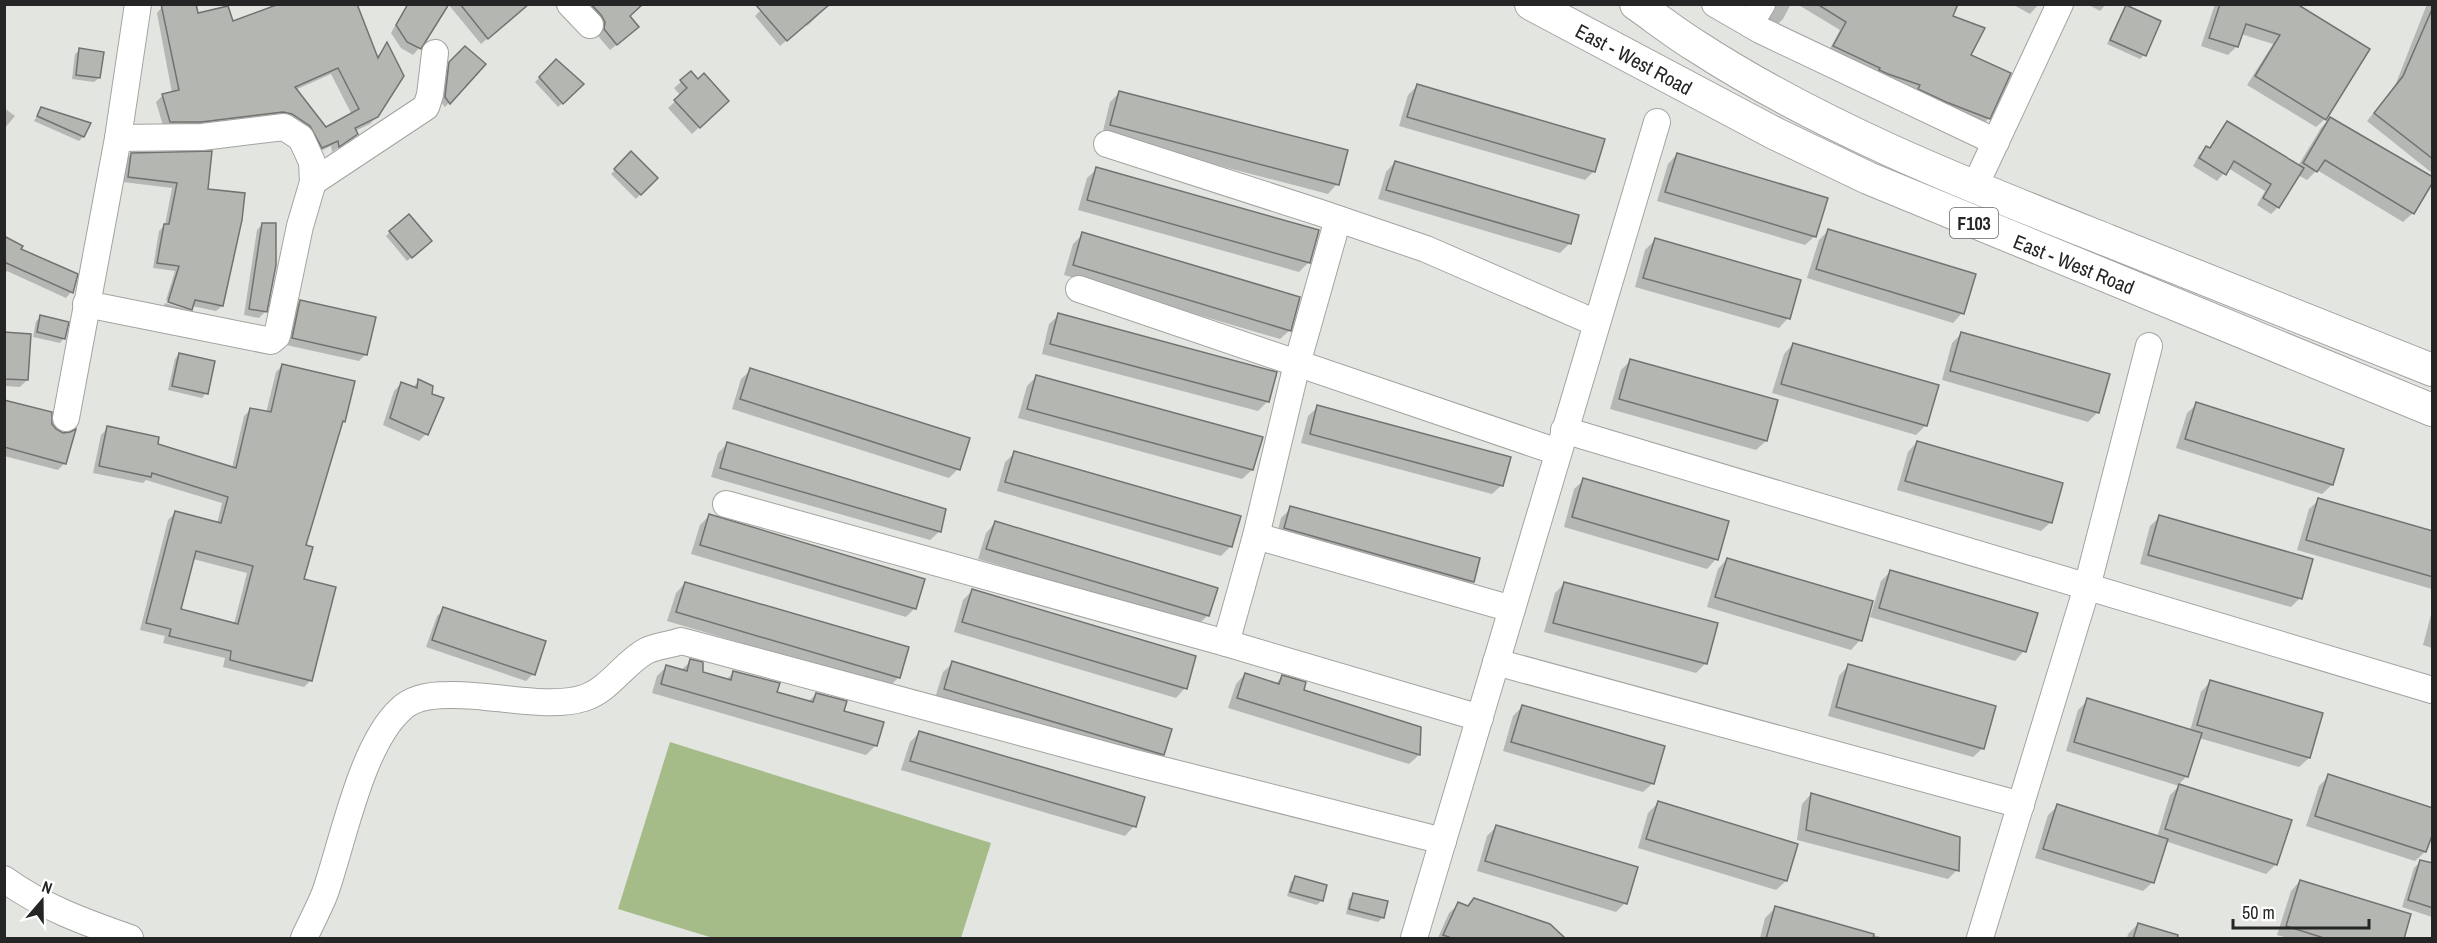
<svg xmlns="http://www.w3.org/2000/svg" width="2437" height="943" viewBox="0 0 2437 943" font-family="'Archivo Narrow',sans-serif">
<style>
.pitch{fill:#a5bc89}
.shadow{fill:#0003;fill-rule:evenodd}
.building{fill:#b4b6b2;stroke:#727370;stroke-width:1.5;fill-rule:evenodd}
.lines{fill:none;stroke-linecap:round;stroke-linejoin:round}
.minor-casing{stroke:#a2a4a1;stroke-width:28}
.major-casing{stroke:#a2a4a1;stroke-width:34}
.minor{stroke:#fff;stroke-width:26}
.major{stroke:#fff;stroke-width:32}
.labels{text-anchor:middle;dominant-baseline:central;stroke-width:4.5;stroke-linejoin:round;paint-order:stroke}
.shield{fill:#fff;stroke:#666;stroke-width:1.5}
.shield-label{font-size:18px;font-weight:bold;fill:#242524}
.street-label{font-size:20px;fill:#242524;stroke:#fff}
</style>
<rect width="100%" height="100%" fill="#e3e5e1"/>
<path class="pitch" d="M670,742L991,843L961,938H713L618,909Z"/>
<g class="shadow">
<path d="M407,4H447L419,48L413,55L401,48L391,33Z"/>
<path d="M448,4H515L513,17L481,44Z"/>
<path d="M578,4L641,5L628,16L630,34L610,50L598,36V28Z"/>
<path d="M1770,4H1791L1783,19L1775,27L1767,22L1770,13Z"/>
<path d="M1797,4H1956L1950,17L1969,56L1989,118L1981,126L1827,54L1840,30Z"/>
<path d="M2012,4H2039L2030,14Z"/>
<path d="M2087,4H2106L2100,11Z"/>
<path d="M2215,4H2294L2325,119L2316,127L2247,85L2273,44L2241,34L2237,46L2228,55L2201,46Z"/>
<path d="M2427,4H2432V173L2367,121L2395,86Z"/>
<path d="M829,5L807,26L806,24L780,46L755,16L761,10Z"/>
<path d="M163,6L376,58L387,44L377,116L370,124L355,131L357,134L350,140L332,152L331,146L315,154L303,132L164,129L156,102L163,95L172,93L157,13ZM331,74L352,115L326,129L295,90Z"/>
<path d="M2126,7L2144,55L2140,59L2107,44L2122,12Z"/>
<path d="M465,48L484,64L445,107L441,102L445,68Z"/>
<path d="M80,50L99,78L94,82L72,79L75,54Z"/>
<path d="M556,61L582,85L558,107L535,82Z"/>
<path d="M691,73L698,81L727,101L692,134L668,108L681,96L674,88Z"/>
<path d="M1417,86L1594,171L1585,180L1399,126L1408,95Z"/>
<path d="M1120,92L1337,184L1328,194L1102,135L1110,102Z"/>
<path d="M4,108L15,116L4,129Z"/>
<path d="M41,109L83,137L79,141L34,121Z"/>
<path d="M2330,118L2413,213L2403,222L2317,170L2307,180L2298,175L2278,207L2271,214L2257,205L2265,191L2228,168L2217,181L2193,166L2199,155L2207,148L2209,149L2227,123L2298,166L2321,128Z"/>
<path d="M631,153L656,178L636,199L611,174Z"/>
<path d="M131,154L207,190L222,306L216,311L192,306L189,310V307L166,300L175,271L153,268L159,231L165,225L172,188L123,182L126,160Z"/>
<path d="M1677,154L1815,236L1805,245L1657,201L1668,164Z"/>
<path d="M1395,162L1577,216L1569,244L1560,253L1378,199L1386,172Z"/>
<path d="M1097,169L1309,262L1299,272L1078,210L1087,178Z"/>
<path d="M263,224L265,312L259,318L244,315L257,230Z"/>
<path d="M1828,231L1962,313L1953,323L1807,278L1819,240Z"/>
<path d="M390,232L426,245L407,261L386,236Z"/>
<path d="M1083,234L1290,330L1280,339L1064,275L1073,244Z"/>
<path d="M4,237L19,249L71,292L66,298L7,271L4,275Z"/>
<path d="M1655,240L1788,318L1779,328L1635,287L1645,250Z"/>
<path d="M300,302L366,354L359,361L286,345L293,309Z"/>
<path d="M165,303L189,310L185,314L163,308Z"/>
<path d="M1059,315L1267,402L1258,411L1042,354L1049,324Z"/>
<path d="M41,317L64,338L60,343L33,337L36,321Z"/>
<path d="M1962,333L2098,412L2088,422L1942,380L1952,343Z"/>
<path d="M4,334L27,380L20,387L4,386Z"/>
<path d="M1793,344L1926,425L1916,435L1772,393L1784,354Z"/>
<path d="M179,354L206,393L202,398L168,390L175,359Z"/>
<path d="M1631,360L1777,401L1766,441L1756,450L1610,409L1621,370Z"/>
<path d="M283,365L344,421L340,424L304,546L303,580L311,680L304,687L223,667L225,658L163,643L165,636L140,630L168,520L175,513L217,524L222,503L146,480L143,483L93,473L101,435L108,428L232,468L244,416L251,409L266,413L276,372ZM193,559L247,573L234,624L180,610Z"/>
<path d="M751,370L958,469L949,478L732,409L741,379Z"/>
<path d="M1036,377L1252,470L1242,479L1018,418L1027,386Z"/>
<path d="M419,381L426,434L419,441L383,425L394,391L401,384L412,388Z"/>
<path d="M4,401L51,424L65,463L58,470L4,456Z"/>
<path d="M2197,404L2343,450L2332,485L2322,494L2176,448L2187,413Z"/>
<path d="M1318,407L1502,485L1492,494L1301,443L1308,416Z"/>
<path d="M1917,442L2051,522L2041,531L1897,490L1908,452Z"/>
<path d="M727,444L940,531L930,540L711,477L718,453Z"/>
<path d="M1015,453L1239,517L1230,547L1221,556L997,491L1005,462Z"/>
<path d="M1584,480L1716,559L1707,569L1564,527L1574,489Z"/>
<path d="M2319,500L2432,533V589L2297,550L2309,509Z"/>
<path d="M1291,508L1479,559L1472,582L1463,591L1276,538L1281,518Z"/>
<path d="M709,516L915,608L906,617L691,554L700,525Z"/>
<path d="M2160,517L2300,598L2291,607L2140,564L2150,526Z"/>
<path d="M995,523L1208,615L1199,624L978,559L986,533Z"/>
<path d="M1727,559L1860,640L1851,650L1707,607L1718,569Z"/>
<path d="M1891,571L2024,651L2015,661L1870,617L1881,581Z"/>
<path d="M685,583L899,677L889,687L667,621L676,593Z"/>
<path d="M1564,584L1706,663L1696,673L1544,632L1555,593Z"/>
<path d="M972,591L1185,688L1176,698L954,632L963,600Z"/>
<path d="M444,609L533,674L526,681L426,647L437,616Z"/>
<path d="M2432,611V648L2423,645Z"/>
<path d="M691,661L701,673L726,680L734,672L776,693L808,702L816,694L842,712L876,745L866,755L652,693L657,676L667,666L681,670Z"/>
<path d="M953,663L1163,754L1154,764L935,698L943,672Z"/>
<path d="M1848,666L1983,748L1973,757L1828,716L1839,676Z"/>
<path d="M1245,674L1275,684L1282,677L1302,691L1419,755L1409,764L1228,708L1236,684Z"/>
<path d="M2210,682L2309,758L2299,767L2199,738L2187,776L2178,785L2290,821L2276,864L2266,874L2165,841L2153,882L2143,891L2035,858L2048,815L2058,806L2157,837L2170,795L2179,786L2066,751L2078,710L2088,700L2190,731L2201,692Z"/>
<path d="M1523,706L1653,783L1643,792L1503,751L1513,716Z"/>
<path d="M919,733L1134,826L1125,836L901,770L910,742Z"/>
<path d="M2329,776L2432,828L2425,852L2415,861L2306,826L2319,786Z"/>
<path d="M1811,794L1957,870L1948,879L1797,840L1802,804Z"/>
<path d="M1658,803L1786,881L1776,890L1638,848L1648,813Z"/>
<path d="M1496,827L1625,903L1616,912L1477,871L1487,836Z"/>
<path d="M2421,861L2432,865V917L2402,907L2414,868Z"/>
<path d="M1295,878L1326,886L1321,901L1317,905L1287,896L1291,882Z"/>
<path d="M2300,881L2402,938H2288L2277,935L2291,891Z"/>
<path d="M1353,895L1383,917L1378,922L1346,914L1349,899Z"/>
<path d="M1459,904L1557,938H1438L1449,913Z"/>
<path d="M1775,908L1884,938H1760L1765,918Z"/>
<path d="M2138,924L2183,938H2127L2128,934Z"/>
</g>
<g class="building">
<path d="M161,4H196L198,13L228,6L233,21L279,4H357L378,58L387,42L404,76L378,117L355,128L358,134L339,147L338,141L322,148L310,126L292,114L283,112L201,122H170L162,94L179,90ZM338,68L359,109L326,127L295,87Z"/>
<path d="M408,4H449L421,49L407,42L396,25Z"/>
<path d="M460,4H529L488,39Z"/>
<path d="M591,4H643L630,16L639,27L617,45L604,29L605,22L601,15Z"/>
<path d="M755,4H830L787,41Z"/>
<path d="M1817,4H1958L1953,16L1985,28L1971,55L2011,73L1990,119L1946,102L1918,89L1920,85L1888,74L1879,70L1880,68L1833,46L1846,22Z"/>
<path d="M2220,4H2297L2370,49L2326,120L2255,76L2280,35L2246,24L2238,47L2209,38Z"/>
<path d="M2126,5L2161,21L2146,56L2110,40Z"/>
<path d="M2433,7V159L2374,113L2403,76Z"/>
<path d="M465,46L486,64L450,104L445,97L449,62Z"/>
<path d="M79,48L104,52L100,78L76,75Z"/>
<path d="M556,59L584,84L563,104L539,77Z"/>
<path d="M691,71L698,79L704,73L729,101L700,128L674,100L687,88L680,80Z"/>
<path d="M1417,84L1605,139L1595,172L1407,117Z"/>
<path d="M1119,91L1348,150L1339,185L1110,125Z"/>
<path d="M41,107L91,123L84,137L37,116Z"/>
<path d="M2330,117L2433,177V182L2414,214L2325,160L2317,172L2303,163Z"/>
<path d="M2227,121L2304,168L2279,208L2263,198L2271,184L2234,161L2226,175L2199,158L2206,146L2210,148Z"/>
<path d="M212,151L208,189L245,193L242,220L223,306L195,300L192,310L168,302L179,266L157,263L164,224H169L177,183L128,177L131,153Z"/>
<path d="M631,151L658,178L641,195L614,169Z"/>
<path d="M1677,153L1828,198L1816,237L1665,192Z"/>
<path d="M1395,161L1579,215L1571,244L1386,190Z"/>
<path d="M1096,167L1319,230L1310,263L1087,200Z"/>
<path d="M409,214L432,241L412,258L389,231Z"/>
<path d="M262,223H276V265L267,312L249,309Z"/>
<path d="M1828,229L1976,274L1964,314L1816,269Z"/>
<path d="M1082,232L1300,297L1291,331L1073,265Z"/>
<path d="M4,236L23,246L21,249L78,274L73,293L4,262Z"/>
<path d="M1655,238L1801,280L1790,319L1643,278Z"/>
<path d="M300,300L376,317L367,355L292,338Z"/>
<path d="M1058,313L1277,372L1269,402L1050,344Z"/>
<path d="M40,315L69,322L65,339L37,332Z"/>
<path d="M4,332L31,334L28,380L4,379Z"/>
<path d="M1961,332L2110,374L2099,413L1950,371Z"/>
<path d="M1793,343L1939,385L1927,426L1781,384Z"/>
<path d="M179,353L215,361L208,394L172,386Z"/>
<path d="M1630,359L1778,400L1767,441L1619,399Z"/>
<path d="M282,364L355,381L345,422L343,421L306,545L313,547L304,579L336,587L312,681L230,660L231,651L169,636L171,629L146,623L175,511L221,523L228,497L152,473L151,477L99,466L107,426L159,437L158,444L236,468L250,408L271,412ZM196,551L253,566L238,624L181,609Z"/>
<path d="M750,368L970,438L960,470L740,399Z"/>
<path d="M1036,375L1263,437L1253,470L1027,409Z"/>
<path d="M418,379L433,386L432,394L444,398L428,435L390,418L401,382L417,388Z"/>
<path d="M4,400L52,412V424L56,429L63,433L70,432L76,429L66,464L4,447Z"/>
<path d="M2196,402L2344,449L2333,485L2185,439Z"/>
<path d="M1317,405L1511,457L1503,486L1310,434Z"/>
<path d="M1917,441L2063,483L2052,523L1905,481Z"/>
<path d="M727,442L946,509L941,532L720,468Z"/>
<path d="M1014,451L1241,516L1232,547L1005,482Z"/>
<path d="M1583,478L1729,521L1718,560L1572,517Z"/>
<path d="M2318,498L2433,531V577L2306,540Z"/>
<path d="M1290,506L1480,558L1474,582L1284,528Z"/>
<path d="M709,514L925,579L916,609L700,545Z"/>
<path d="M2159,515L2313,559L2302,599L2148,555Z"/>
<path d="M995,521L1218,588L1209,616L986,549Z"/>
<path d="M1727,558L1873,601L1862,641L1715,597Z"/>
<path d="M1890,570L2038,613L2026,652L1879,608Z"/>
<path d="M685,582L909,647L900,678L676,612Z"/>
<path d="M1564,582L1718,623L1707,664L1553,623Z"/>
<path d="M972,589L1196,656L1187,689L962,622Z"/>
<path d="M443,607L546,641L535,675L432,640Z"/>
<path d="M690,659L703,662V672L731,680L733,671L780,683L777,692L813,702L816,693L847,701L844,711L884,722L877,746L661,684L666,665L687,671Z"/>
<path d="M952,661L1172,729L1164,755L944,689Z"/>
<path d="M1848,664L1996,706L1984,749L1836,707Z"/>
<path d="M1245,673L1279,684L1282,675L1306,682L1304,690L1421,727L1420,755L1237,698Z"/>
<path d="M2210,680L2323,713L2310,758L2197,725Z"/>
<path d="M2087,698L2202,733L2188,777L2074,742Z"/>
<path d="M1522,705L1665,746L1654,784L1511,742Z"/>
<path d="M919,731L1145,797L1136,827L910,761Z"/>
<path d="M2328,774L2433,808V833L2426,852L2315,816Z"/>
<path d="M2179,784L2292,820L2277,865L2165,829Z"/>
<path d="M1811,793L1960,837L1959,871L1806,830Z"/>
<path d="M1658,801L1798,844L1787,881L1646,839Z"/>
<path d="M2057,804L2168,839L2154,883L2043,849Z"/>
<path d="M1496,825L1638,867L1627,904L1485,861Z"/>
<path d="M2420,860L2433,863V908L2408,900Z"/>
<path d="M1295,876L1327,885L1323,901L1290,892Z"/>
<path d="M2300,880L2411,914L2404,939H2327L2286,926Z"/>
<path d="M1353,893L1388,901L1384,918L1349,909Z"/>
<path d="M1474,898L1550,924L1566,939H1454L1443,935L1458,902L1468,906Z"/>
<path d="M1775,906L1874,934L1873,939H1766Z"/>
<path d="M2138,923L2178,935L2177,939H2133Z"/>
</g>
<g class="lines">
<defs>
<g id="minor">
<path d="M570,4L590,25"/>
<path d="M1715,4L1760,30L1996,142"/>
<path d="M1750,24L1762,4"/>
<path d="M1107,144L1321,213L1426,249L1596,323"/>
<path d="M313,182L426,107L430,95L435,53"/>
<path d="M1975,186L2060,4"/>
<path d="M1079,289L1558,452"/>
<path d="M86,304L271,341L277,336L300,226L313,182L312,162L301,138L284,127L202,137L118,138"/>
<path d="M66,418L118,138L138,4"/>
<path d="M1564,430L2432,690"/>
<path d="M726,504L1226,643L1480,718"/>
<path d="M1256,536L1297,364L1338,219"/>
<path d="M1226,643L1256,536L1512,609"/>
<path d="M1496,662L2021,805"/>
<path d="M4,879C42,907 87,923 130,938"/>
<path d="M304,938C311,923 319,908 325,893C343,842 361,745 401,709C412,698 432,695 448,695C488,693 546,710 584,698C609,690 624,663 646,651C656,646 670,645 681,641L1131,762L1443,841"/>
<path d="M1414,938L1657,122"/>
<path d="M1980,938L2087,587L2149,346"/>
</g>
<g id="major">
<path d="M1531,4L1776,134L1868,178L2432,410"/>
<path d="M1636,4C1656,18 1675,33 1696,46C1824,129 1968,185 2109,241C2217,284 2325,327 2432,370"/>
</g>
</defs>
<use href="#minor" class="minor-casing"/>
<use href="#major" class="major-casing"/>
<use href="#minor" class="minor"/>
<use href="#major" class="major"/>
</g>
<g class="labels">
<rect class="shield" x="1950" y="208" width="48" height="30" rx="4.5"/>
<g class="shield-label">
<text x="1974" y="223">F103</text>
</g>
<g class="street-label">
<text transform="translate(1634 59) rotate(28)">East - West Road</text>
<text transform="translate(2074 264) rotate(22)">East - West Road</text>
</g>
</g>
<rect width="2437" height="943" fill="none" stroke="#242524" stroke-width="12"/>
<g transform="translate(42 901) rotate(20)" stroke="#ffffff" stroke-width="4.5" paint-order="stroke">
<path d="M0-4.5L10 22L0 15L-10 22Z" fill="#242524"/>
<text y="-9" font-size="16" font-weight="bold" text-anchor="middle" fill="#242524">N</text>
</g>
<path d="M2233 919v9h136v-9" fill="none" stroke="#242524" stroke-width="3"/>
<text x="2242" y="919" font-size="18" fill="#242524" stroke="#ffffff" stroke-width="4.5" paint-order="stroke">50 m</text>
</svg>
